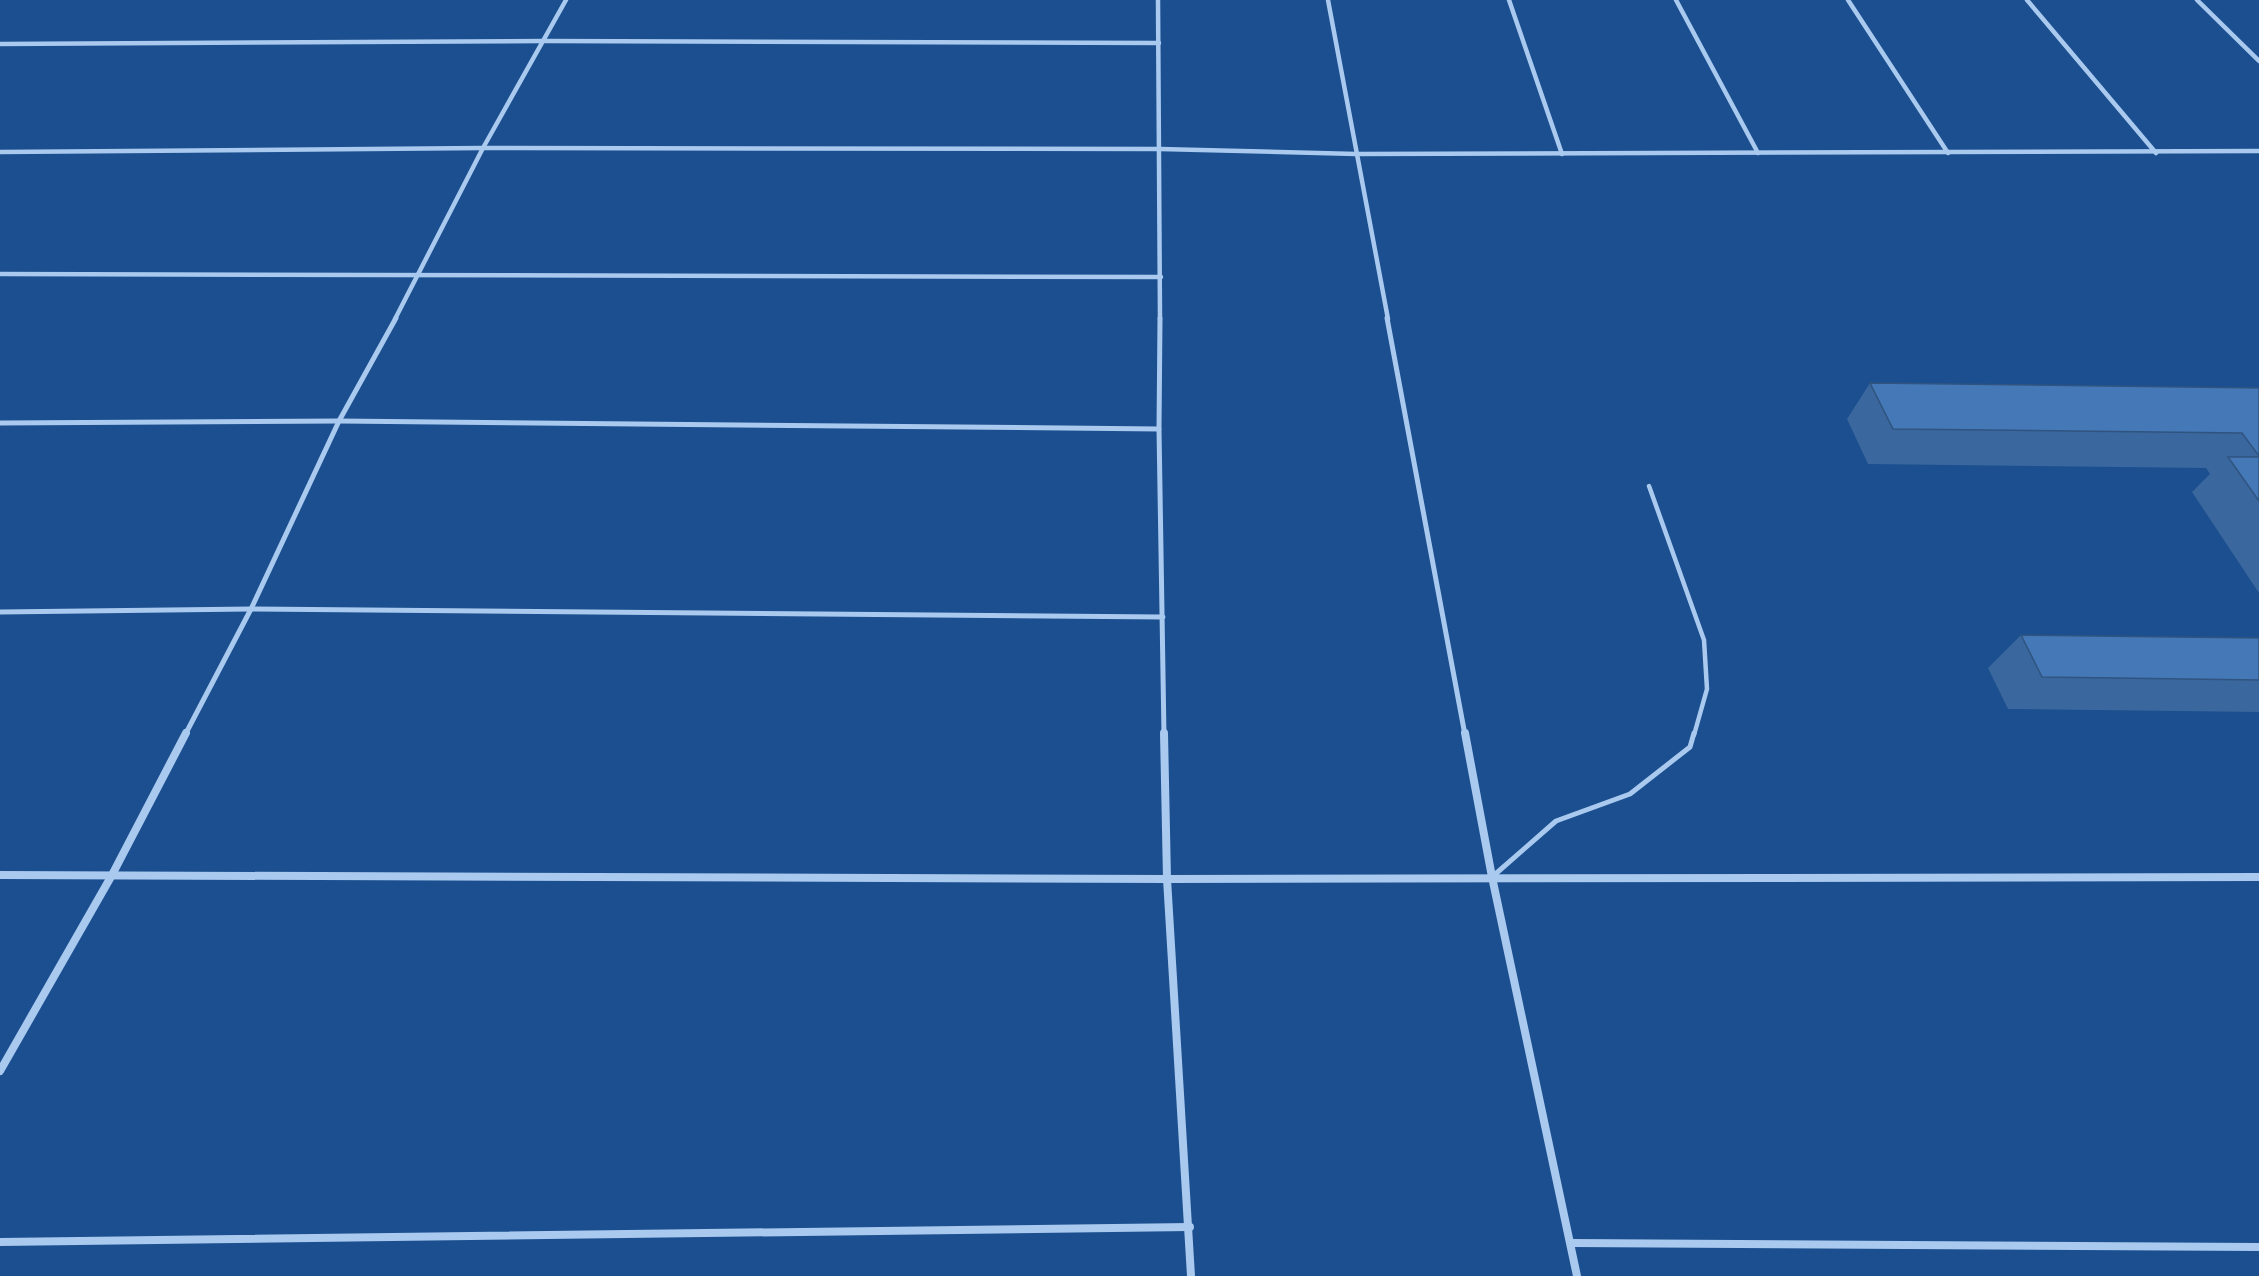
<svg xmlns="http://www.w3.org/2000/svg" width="2259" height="1276" viewBox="0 0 2259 1276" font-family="Jost,sans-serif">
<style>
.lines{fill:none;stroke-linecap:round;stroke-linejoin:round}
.lane-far1{stroke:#a9c9ee;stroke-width:4.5}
.lane{stroke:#a9c9ee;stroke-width:5}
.street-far2{stroke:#a9c9ee;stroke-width:4.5}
.street-far1{stroke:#a9c9ee;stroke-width:5}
.street{stroke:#a9c9ee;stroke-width:8}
.wall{fill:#3a679d}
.building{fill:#4478b7;stroke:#305480;stroke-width:1.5}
</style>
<rect width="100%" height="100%" fill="#1b4f8f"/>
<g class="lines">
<path class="lane-far1" d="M1649,486L1704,640L1707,689L1694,735"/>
<path class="lane" d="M1492,877L1556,821L1630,794L1690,747L1694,733"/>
<g class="street-far2">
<path d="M1158,0L1160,319"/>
<path d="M1328,0L1388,319"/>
<path d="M1509,0L1562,154"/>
<path d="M1676,0L1758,153"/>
<path d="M1848,0L1948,153"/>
<path d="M2027,0L2156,153"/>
<path d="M2197,0L2259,61"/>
<path d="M0,44L545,41L1159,43"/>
<path d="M0,152L483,148L1160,149L1356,154L2259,151"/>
<path d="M0,274L1161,277"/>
<path d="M395,319L483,148L566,0"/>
</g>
<g class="street-far1">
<path d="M1160,318L1159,429L1164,735"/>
<path d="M1387,318L1465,735"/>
<path d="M0,423L339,421L1159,429"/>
<path d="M0,612L251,609L1163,617"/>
<path d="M185,735L251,609L339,421L396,318"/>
</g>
<g class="street">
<path d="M1164,733L1167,879L1191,1276"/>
<path d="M1465,733L1492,877L1577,1276"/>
<path d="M0,875L1167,879L2259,877"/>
<path d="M0,1071L112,875L186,733"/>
<path d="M0,1242L1190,1227"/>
<path d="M1571,1243L2259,1247"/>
</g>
</g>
<g class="wall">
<path d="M1870,383L2259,388V593L2192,492L2210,474L2206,468L1868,464L1847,419Z"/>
<path d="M2021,635L2259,638V712L2008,709L1988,668Z"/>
</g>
<g class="building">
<path d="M1870,383L2259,388V456L2242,433L1893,429Z"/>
<path d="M2228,457H2259V501Z"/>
<path d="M2021,635L2259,638V680L2042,677Z"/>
</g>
</svg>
